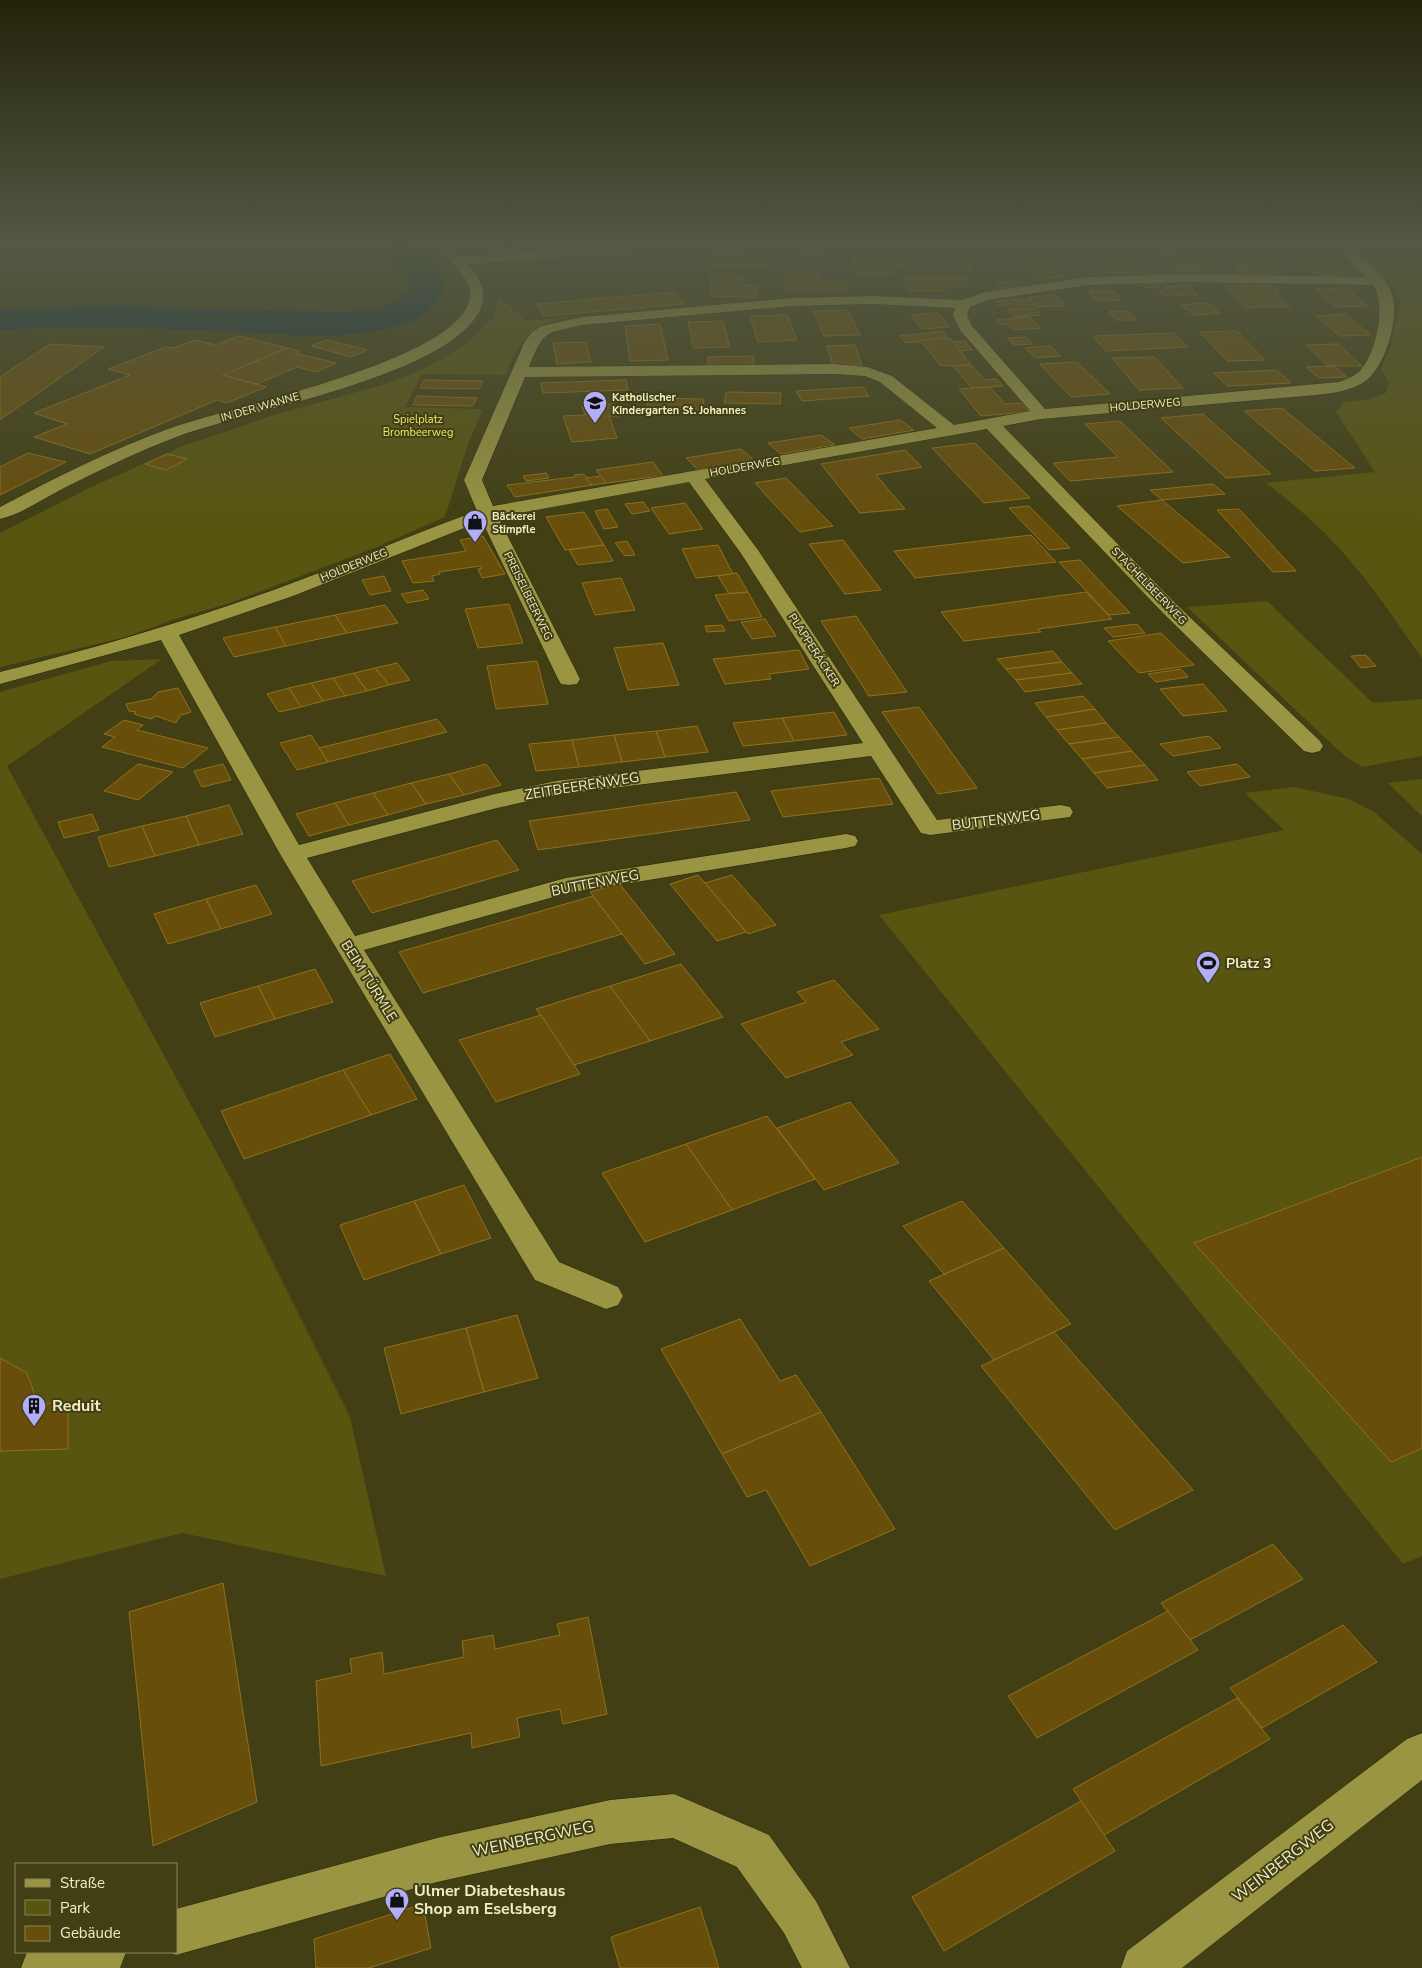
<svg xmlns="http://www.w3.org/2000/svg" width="1422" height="1968" viewBox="0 0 1422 1968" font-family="'Nunito Sans',sans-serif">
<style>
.green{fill:#585510}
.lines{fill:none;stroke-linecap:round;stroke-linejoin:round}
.river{fill:#12313d;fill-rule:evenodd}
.building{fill:#674e0b;stroke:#91711c}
.minor-casing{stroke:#27250b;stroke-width:1}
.tertiary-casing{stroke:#27250b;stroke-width:1}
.minor{fill:#999542;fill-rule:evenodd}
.tertiary{fill:#999542;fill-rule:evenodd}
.labels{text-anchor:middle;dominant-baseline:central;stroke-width:4;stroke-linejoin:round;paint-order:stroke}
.far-poi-label{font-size:11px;font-weight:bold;fill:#efeec6;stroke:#413f13;text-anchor:start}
.far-street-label{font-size:11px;fill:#efeec6;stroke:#413f13}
.far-park-label{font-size:11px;fill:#eee977;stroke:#413f13}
.street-label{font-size:14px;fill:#efeec6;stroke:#413f13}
.poi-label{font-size:14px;font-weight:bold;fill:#efeec6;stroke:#413f13;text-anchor:start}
.near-poi-label{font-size:16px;font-weight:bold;fill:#efeec6;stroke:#413f13;text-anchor:start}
.near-street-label{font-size:16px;fill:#efeec6;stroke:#413f13}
</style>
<rect width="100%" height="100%" fill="#413f13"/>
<g class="green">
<path d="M469,248H611L482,258Z"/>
<path d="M1355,248H1422V658C1395,620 1369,580 1337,546C1316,523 1291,502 1266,483L1375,472L1336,412L1344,402L1369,399L1386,393L1389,383L1381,368L1390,348L1401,300L1394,290Z"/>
<path d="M499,296L526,321L578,316C529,324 525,331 505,375L422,374L405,407L483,409L468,444L445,517L372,549L230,603L178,618L126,637L0,667V533L89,488L183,446L274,415L386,384L414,373L440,360L469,342L493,318Z"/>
<path d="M1267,601L1373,703L1422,699V756L1362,767L1346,757L1322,735L1187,607Z"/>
<path d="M162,659L7,766L230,1177L350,1417L386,1576L182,1533L0,1579V1451L68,1449L67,1402L38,1404L27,1373L0,1358V692L111,661Z"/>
<path d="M1422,779V816L1388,783Z"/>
<path d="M1294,787L1349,799L1374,812L1422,854V1556L1403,1564L879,915L1284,830L1245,793Z"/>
</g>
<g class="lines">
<path class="river" d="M373,248C383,248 405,245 414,248C429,253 441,275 446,288C436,304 426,317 408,323C348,344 281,333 220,331C146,328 73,326 0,330V308L116,305L343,312L381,307L401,297L410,288C403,266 385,265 373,248Z"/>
</g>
<g class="building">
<path d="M796,248H843V250H827L828,256H796Z"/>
<path d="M900,248H933V251H901Z"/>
<path d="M1021,248H1050L1053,252L1024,253Z"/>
<path d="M1093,248H1122L1127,253L1098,254Z"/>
<path d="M1230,248H1257L1261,253H1234Z"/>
<path d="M710,251H744L745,256H768L769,265H710Z"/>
<path d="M1188,253L1205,271L1177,272L1160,254Z"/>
<path d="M1323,255L1345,275H1319L1297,256Z"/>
<path d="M854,256L900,257L902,268H889L890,275L856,274Z"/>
<path d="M1049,259L1063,277L1036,278L1022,260Z"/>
<path d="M962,261H969L972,270H965Z"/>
<path d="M1127,263L1136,272L1112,273L1103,264Z"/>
<path d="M1235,265H1268L1277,274H1243Z"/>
<path d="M786,274L818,275V280H846V290H786Z"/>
<path d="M711,276H744L743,285L757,286V297L710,296Z"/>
<path d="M904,276L965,277L968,287H944L945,291H907Z"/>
<path d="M997,282H1015L1017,287H1000Z"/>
<path d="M1156,282L1160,287L1145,288L1140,283Z"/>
<path d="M1188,285L1198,295L1164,296L1158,290H1168L1165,287Z"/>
<path d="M1225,285H1243L1264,307L1246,308Z"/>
<path d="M1244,286H1270L1279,292H1276L1290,307H1264Z"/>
<path d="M1347,288L1367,306L1335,307L1315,289Z"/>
<path d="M1089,291H1114L1122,300L1096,301Z"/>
<path d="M674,292L684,304L544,316L537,304Z"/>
<path d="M1056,295L1065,306H1053L1043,296Z"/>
<path d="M1043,296L1053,306L1038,307L1028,297Z"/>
<path d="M1026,299L1030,300L1037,306L1034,307L1036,309L1010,310L1005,304L998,305L995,301Z"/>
<path d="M1208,303L1220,313L1194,315L1182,305Z"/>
<path d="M1028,309L1031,313L1038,312L1041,315L1014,317L1008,310Z"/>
<path d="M848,310L860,335L824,336L813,311Z"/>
<path d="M1109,311H1129L1137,320H1116Z"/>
<path d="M938,313L949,327L922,329L911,315Z"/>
<path d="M1346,314L1371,335L1340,336L1316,316Z"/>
<path d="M787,315L797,340L758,342L750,316Z"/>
<path d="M1029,317L1041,328L1013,330L1007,324L1000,325L996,320Z"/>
<path d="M723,321L730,347L694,348L688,322Z"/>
<path d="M660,324L668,360L630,361L625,326Z"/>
<path d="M942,331L948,338L906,343L900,336Z"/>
<path d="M1237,331L1265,360L1227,361L1200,332Z"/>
<path d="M1174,333L1188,347L1106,351L1093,336Z"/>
<path d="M239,336L287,348L223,375L266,387L227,403L217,400L90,454L34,437L67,424L34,413L130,375L108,369L166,347L173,348L196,340L215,345Z"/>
<path d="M1026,337L1033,344L1014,345L1007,338Z"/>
<path d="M948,338H950L971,365L941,366L920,340Z"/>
<path d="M327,340L367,350L351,357L311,346Z"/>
<path d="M965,341L972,350L960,351L953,342Z"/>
<path d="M586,342L591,362L557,364L553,343Z"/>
<path d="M50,344L104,347L0,420V377Z"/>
<path d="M1338,344L1362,366H1328L1306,345Z"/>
<path d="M855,345L862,365L833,366L827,346Z"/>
<path d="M1050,346L1061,356L1035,358L1025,348Z"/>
<path d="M287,348L300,351L295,353L336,363L316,372L297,367L257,384L223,375Z"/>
<path d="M753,356L755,367H708V357Z"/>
<path d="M1154,357L1183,388L1139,390L1112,358Z"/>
<path d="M1077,362L1110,394L1071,397L1040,364Z"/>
<path d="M971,365L985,380L997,379L1003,386L972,388L953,366Z"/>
<path d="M1328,366L1335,367L1347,377L1319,378L1306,367Z"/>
<path d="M1277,370L1291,383L1227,386L1214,373Z"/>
<path d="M424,380L483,381L479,389L420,388Z"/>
<path d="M626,380L628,390L543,393L541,383Z"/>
<path d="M863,387L869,396L802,401L796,391Z"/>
<path d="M990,387L1005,404L1021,403L1029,412L981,416L959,389Z"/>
<path d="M726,392L781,393L780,404L724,403Z"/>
<path d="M417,396L477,398L473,406L413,405Z"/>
<path d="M648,398L704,399L703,410L646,409Z"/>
<path d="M614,404L619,416H609L617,438L572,442L563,416L585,415L582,406Z"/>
<path d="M1282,408L1355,468L1315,471L1244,411Z"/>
<path d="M1203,414L1271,474L1226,478L1161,418Z"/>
<path d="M900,420L914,430L862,439L849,428Z"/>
<path d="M1120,421L1173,472L1070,481L1053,463L1118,457L1085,424Z"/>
<path d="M821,435L835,445L781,454L768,443Z"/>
<path d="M975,443L1030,498L984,503L932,448Z"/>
<path d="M741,449L754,460L698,470L686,458Z"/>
<path d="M905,450L922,467L876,475L905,509L860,513L821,464Z"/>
<path d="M28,453L66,462L0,495V467Z"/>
<path d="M167,454L187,459L166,470L145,464Z"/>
<path d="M653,462L663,476L606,483L596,470Z"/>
<path d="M546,473L549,478L526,481L523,476Z"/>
<path d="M584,474L592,485L515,497L507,485L575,477L574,475Z"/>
<path d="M601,476L606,483L592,485L586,478Z"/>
<path d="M786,478L833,526L800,532L755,483Z"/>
<path d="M1213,484L1225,494L1162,500L1150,490Z"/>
<path d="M1162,500L1230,557L1183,563L1117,506Z"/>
<path d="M643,502L650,511L632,514L625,504Z"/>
<path d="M685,503L703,529L669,534L651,508Z"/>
<path d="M1029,506L1070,548L1049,550L1009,508Z"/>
<path d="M607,509L618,527L604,529L595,511Z"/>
<path d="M1239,509L1296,571L1273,572L1217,510Z"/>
<path d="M584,512L604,545L565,550L546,517Z"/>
<path d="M1031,535L1056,562L915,578L894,551Z"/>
<path d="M483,536L505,574L482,578L478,569L482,568L480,566L439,572L440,574L432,576L434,581L413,583L402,561L466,551L460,540Z"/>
<path d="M843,540L881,590L845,594L809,544Z"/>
<path d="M627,541L635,555L625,556L615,543Z"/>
<path d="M604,545L613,561L578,565L569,550Z"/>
<path d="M718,545L733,574L696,578L682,549Z"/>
<path d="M1080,560L1130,613L1109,615L1059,562Z"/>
<path d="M737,573L748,592L729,594L718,576Z"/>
<path d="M384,576L391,591L370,595L362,580Z"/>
<path d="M621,578L635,610L595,615L582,583Z"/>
<path d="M423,590L429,599L407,603L401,594Z"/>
<path d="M748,592L762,617L729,621L715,595Z"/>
<path d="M1086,592L1112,619L1038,629L1041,632L964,641L941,612Z"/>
<path d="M509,604L523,643L478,648L465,609Z"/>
<path d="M385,605L398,623L347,633L335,615Z"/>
<path d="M335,615L347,633L286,646L275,627Z"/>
<path d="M856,616L907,692L869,696L821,621Z"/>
<path d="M765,619L776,636L752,639L741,622Z"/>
<path d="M1137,624L1145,633L1113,637L1104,628Z"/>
<path d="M722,625L725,631L707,632L705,626Z"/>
<path d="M275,627L286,646L234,657L223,638Z"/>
<path d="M1161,633L1194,665L1139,673L1108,641Z"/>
<path d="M663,643L679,685L628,690L614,648Z"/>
<path d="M799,650L809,669L769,674L771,679L725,684L713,659Z"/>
<path d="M1053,651L1062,662L1006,669L997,659Z"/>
<path d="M1366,655L1376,666L1361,668L1351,656Z"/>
<path d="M537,661L548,704L496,709L487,666Z"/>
<path d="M1062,662L1072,673L1016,680L1006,669Z"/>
<path d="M397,663L410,680L389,685L375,668Z"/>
<path d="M375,668L389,685L367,691L354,673Z"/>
<path d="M1181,669L1188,677L1156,682L1148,674Z"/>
<path d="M354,673L367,691L345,696L333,678Z"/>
<path d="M1072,673L1082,684L1025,692L1016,680Z"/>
<path d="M333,678L345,696L323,701L311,683Z"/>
<path d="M311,683L323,701L301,707L289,688Z"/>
<path d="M1203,684L1227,711L1183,716L1160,689Z"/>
<path d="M178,688L191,712L181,715L176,723L156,716L151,719L134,714L136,712L129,711L126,704L151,699L158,692Z"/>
<path d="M289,688L301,707L279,712L267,694Z"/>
<path d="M1083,696L1095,709L1046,717L1035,703Z"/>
<path d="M919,707L977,788L938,794L882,712Z"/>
<path d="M1095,709L1106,723L1057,730L1046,717Z"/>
<path d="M834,712L847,735L794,741L782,718Z"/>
<path d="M782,718L794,741L743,746L733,723Z"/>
<path d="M437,719L447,732L328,762L319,748Z"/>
<path d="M124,720L143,725L137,730L208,748L183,768L102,747L115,737L104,734Z"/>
<path d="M1106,723L1119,737L1069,744L1057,730Z"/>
<path d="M697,726L708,752L665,757L656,731Z"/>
<path d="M656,731L665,757L622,762L614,735Z"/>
<path d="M311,735L328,762L297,770L280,743Z"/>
<path d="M614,735L622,762L579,767L572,740Z"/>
<path d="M1209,736L1221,748L1173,756L1160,744Z"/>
<path d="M1119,737L1132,751L1082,759L1069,744Z"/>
<path d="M572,740L579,767L536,771L529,744Z"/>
<path d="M1132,751L1145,765L1094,773L1082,759Z"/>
<path d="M138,764L173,772L138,800L104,791Z"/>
<path d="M223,764L231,780L202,787L194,771Z"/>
<path d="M486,764L501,785L464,795L449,774Z"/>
<path d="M1237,764L1250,777L1200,786L1187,772Z"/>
<path d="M1145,765L1158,780L1107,788L1094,773Z"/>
<path d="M449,774L464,795L426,804L411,783Z"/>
<path d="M879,778L893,804L783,817L771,791Z"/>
<path d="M411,783L426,804L388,815L373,793Z"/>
<path d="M736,792L750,820L538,850L529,821Z"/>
<path d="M373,793L388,815L349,825L335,803Z"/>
<path d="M335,803L349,825L309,836L296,814Z"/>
<path d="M229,805L243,834L199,845L186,816Z"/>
<path d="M92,814L99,830L64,838L58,822Z"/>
<path d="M186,816L199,845L155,856L142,826Z"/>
<path d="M142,826L155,856L109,867L98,837Z"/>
<path d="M497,840L519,870L372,913L352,881Z"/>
<path d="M698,875L705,883L746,932L717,941L670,884Z"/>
<path d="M732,875L776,925L748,934L705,883Z"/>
<path d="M619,883L675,954L645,964L590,892Z"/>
<path d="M256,885L272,914L221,929L206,899Z"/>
<path d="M593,896L622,934L423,993L399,952Z"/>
<path d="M206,899L221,929L168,944L154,914Z"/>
<path d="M681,964L723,1017L650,1041L610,986Z"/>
<path d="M315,969L333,1002L275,1019L258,986Z"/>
<path d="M834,980L879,1029L841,1042L853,1055L786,1078L741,1024L806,1002L797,992Z"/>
<path d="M258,986L275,1019L215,1037L200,1003Z"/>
<path d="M610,986L650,1041L574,1065L536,1009Z"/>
<path d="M541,1015L580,1074L496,1102L459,1040Z"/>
<path d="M390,1054L417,1099L371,1115L343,1070Z"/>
<path d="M343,1070L371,1115L244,1159L221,1111Z"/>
<path d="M850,1102L899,1163L824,1190L777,1128Z"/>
<path d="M767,1116L815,1179L732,1210L686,1144Z"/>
<path d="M686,1144L732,1210L645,1242L602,1173Z"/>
<path d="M1422,1157V1448L1391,1462L1194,1243Z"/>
<path d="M464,1185L491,1238L441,1254L414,1201Z"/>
<path d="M414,1201L441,1254L364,1280L340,1225Z"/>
<path d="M962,1201L1004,1248L944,1274L903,1226Z"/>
<path d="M1004,1248L1071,1324L994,1360L929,1281Z"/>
<path d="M517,1315L538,1378L484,1392L466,1328Z"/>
<path d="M740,1319L780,1381L796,1375L821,1412L722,1454L661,1349Z"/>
<path d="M466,1328L484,1392L401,1414L384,1348Z"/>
<path d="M1054,1332L1193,1490L1115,1530L981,1366Z"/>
<path d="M0,1358L27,1373L38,1404L68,1402V1449L0,1451Z"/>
<path d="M821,1412L895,1529L810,1566L766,1490L747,1497L722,1454Z"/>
<path d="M1273,1544L1303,1579L1190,1640L1161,1603Z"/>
<path d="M223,1583L257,1802L153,1846L129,1612Z"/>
<path d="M1168,1611L1198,1650L1037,1738L1008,1696Z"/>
<path d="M588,1617L607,1714L563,1724L560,1709L517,1718L520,1737L472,1748L471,1733L321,1766L316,1681L352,1673L350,1659L382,1652L384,1674L464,1657L462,1641L493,1635L495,1649L560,1635L557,1624Z"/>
<path d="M1343,1625L1377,1662L1262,1728L1230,1688Z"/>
<path d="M1237,1698L1270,1739L1104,1835L1073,1789Z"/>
<path d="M1081,1801L1115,1851L944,1951L912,1897Z"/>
<path d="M423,1904L431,1948L369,1968H316L314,1939Z"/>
<path d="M700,1907L719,1968H620L611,1937Z"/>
</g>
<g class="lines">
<defs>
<g id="minor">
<path d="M582,248H643L636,252L458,265L451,261L458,257Z"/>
<path d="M1337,248H1352C1366,261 1386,275 1392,294C1400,317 1385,369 1364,382C1351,391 1332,393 1316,395L1041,419L1003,426L1177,605L1320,741L1323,746L1320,751L1312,753L1304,751L1163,613L987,429L705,479L758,550L937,820L1061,805L1070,807L1073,812L1070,817L930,835L921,833L871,756L556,795L497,808L307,858L355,936L566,878L846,834L855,836L858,841L855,846L846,848L568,893L364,950L559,1262L618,1287L623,1296L618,1305L606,1309L535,1280L280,854L161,640L0,684V672C95,648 187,621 279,588C345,564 410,535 477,511L464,480L525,341L532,332L541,326L582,317L792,298L874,296L962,300L985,292L1089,277L1186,274L1366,277ZM1186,282L1373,285C1387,305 1376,353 1360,371C1354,376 1347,379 1339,382L1045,409L972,326L967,315L970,307L988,300L1089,285ZM874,304L955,308L953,315L960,330L1030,411L954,425L892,376L867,367L834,364L529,367C544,330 544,334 582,325L792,306ZM834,374L865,376L880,382L937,428L493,506L482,480L525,377ZM689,482L740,552L863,743L556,781L495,794L299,845L179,635L293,596L482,521L558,679L561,684L569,685L577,684L580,679L498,517Z"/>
<path d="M674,1794L769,1835L816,1901L850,1968H802L784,1933L737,1867L673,1838L610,1844L437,1882L176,1955L168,1952H176V1909L437,1838L610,1800Z"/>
<path d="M27,1952H126L120,1968H21Z"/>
</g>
<g id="tertiary">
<path d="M438,248H452C470,265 493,286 479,312C444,377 249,410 179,436C139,451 102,469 64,488C44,498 22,514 0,519V507C55,478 110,450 168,429C227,407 454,362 469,301C475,278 450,264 438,248Z"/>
<path d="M1422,1733V1780L1182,1968H1121L1127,1951L1407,1739Z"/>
</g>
</defs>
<use href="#minor" class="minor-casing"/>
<use href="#tertiary" class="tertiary-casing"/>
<use href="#minor" class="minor"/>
<use href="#tertiary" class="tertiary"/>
</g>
<linearGradient id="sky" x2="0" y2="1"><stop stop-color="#24230a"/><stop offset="0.47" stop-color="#545844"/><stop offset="1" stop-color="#545844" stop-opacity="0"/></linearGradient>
<rect width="1422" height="523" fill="url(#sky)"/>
<defs>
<symbol id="school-pin" viewBox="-11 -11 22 30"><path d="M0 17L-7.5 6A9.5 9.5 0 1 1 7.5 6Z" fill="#b2adf9" stroke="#413f13"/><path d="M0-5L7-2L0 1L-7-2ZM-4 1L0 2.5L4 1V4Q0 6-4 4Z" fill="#111"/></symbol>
<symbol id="shop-pin" viewBox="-11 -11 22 30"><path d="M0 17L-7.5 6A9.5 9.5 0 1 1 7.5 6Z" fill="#b2adf9" stroke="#413f13"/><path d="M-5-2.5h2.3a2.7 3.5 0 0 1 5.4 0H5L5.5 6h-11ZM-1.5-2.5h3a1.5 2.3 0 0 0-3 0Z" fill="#111"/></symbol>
<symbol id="stadium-pin" viewBox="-11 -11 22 30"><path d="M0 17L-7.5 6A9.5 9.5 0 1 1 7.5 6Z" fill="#b2adf9" stroke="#413f13"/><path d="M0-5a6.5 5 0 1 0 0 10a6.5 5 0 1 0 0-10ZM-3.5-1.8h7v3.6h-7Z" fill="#111"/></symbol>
<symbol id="building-pin" viewBox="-11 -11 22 30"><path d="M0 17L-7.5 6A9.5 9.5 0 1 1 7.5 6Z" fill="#b2adf9" stroke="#413f13"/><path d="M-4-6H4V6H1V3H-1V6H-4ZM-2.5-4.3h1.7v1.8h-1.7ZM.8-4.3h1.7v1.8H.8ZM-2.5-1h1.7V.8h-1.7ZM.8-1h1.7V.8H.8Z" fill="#111"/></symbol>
</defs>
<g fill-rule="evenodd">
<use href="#school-pin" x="581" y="389" width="28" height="38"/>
<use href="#shop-pin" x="461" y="508" width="28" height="38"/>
<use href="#stadium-pin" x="1194" y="949" width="28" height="38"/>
<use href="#building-pin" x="20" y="1392" width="28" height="38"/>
<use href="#shop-pin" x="383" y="1886" width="28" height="38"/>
</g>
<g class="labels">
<g class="far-poi-label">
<text x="612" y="397">Katholischer<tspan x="612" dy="13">Kindergarten St. Johannes</tspan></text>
<text x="492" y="516">Bäckerei<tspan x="492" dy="13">Stimpfle</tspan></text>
</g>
<g class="far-street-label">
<text transform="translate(1145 405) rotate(-5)">HOLDERWEG</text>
<text transform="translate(260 407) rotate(-16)">IN DER WANNE</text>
<text transform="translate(745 467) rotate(-10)">HOLDERWEG</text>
<text transform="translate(354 565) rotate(-22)">HOLDERWEG</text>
<text transform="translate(1149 586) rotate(46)">STACHELBEERWEG</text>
<text transform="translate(528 596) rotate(64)">PREISELBEERWEG</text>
<text transform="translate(814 650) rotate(57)">PLAPPERÄCKER</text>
</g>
<g class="far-park-label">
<text x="418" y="419">Spielplatz<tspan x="418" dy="13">Brombeerweg</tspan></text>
</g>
<g class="street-label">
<text transform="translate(582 786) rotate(-9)">ZEITBEERENWEG</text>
<text transform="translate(996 820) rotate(-7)">BUTTENWEG</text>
<text transform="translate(595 883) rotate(-11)">BUTTENWEG</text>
<text transform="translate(369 981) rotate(58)">BEIM TÜRMLE</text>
</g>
<g class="poi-label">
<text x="1226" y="963">Platz 3</text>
</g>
<g class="near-poi-label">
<text x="52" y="1406">Reduit</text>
<text x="414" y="1891">Ulmer Diabeteshaus<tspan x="414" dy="18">Shop am Eselsberg</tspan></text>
</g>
<g class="near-street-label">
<text transform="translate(533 1839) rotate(-12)">WEINBERGWEG</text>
<text transform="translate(1283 1861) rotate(-38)">WEINBERGWEG</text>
</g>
</g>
<rect x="15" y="1863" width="162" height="90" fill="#413f13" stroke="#87855b"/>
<rect x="25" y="1879" width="25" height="8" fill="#999542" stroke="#87855b"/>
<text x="60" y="1888" font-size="15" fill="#efeec6">Straße</text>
<rect x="25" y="1900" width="25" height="15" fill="#585510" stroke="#87855b"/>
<text x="60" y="1913" font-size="15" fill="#efeec6">Park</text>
<rect x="25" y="1926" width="25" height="15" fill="#674e0b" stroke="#87855b"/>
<text x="60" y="1938" font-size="15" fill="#efeec6">Gebäude</text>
</svg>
